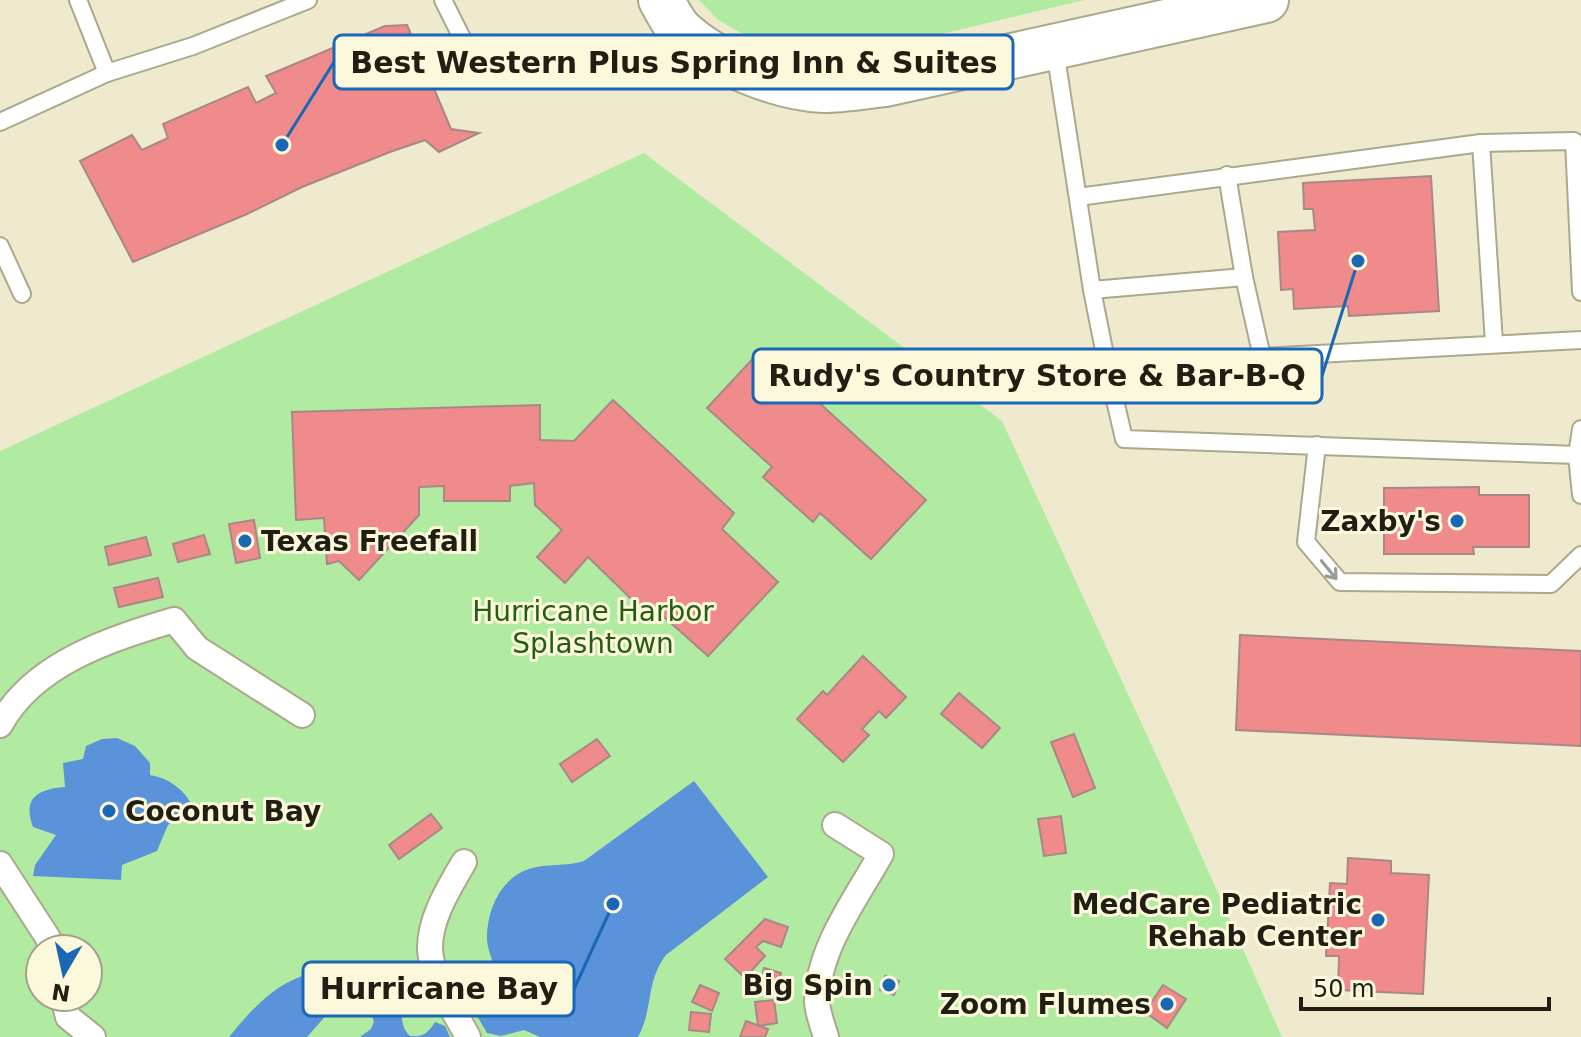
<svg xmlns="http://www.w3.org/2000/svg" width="1581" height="1037" viewBox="0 0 1581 1037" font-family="'DejaVu Sans',sans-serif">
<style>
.green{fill:#b1eba1;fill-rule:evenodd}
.water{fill:#5b93da}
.building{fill:#ef8b8b;stroke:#a88887;stroke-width:2}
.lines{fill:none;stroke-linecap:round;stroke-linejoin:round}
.service-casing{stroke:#aca88c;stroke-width:20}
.pedestrian-casing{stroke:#aca88c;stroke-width:28}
.secondary-casing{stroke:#aca88c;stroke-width:48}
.service{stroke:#fff;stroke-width:16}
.pedestrian{stroke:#fff;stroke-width:24}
.secondary{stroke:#fff;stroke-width:44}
.oneway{stroke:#9b9a95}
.poi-dot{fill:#1a67b6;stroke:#fcf8db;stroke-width:3}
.labels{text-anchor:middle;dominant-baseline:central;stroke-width:6;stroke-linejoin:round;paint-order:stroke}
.poi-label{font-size:28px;font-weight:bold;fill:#211f14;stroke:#fcf8db;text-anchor:end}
.park-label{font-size:28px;fill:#265d11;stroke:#fcf8db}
.leader{fill:none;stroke:#1a67b6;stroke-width:3}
.callout-dot{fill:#1a67b6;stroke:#fcf8db;stroke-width:3}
.callout{fill:#fcf8db;stroke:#1a67b6;stroke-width:3}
.callout-label{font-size:30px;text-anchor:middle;font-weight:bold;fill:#211f14}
</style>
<rect width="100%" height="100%" fill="#efeace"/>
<g class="green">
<path d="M699,0H1084L870,51L818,57L763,45L718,20Z"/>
<path d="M644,153L1002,421L1175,796L1282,1037H0V451ZM40,949H88V997H40Z"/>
</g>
<g class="water">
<path d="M117,738L135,746L150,763V775C169,778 184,789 193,807L168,825L157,851L122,865L121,880L33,876L35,865L56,835L33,827C22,798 38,789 65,787L63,763L83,759L86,746L102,739Z"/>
<path d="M694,781L768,877L666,955C645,983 654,1008 638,1037H540L524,1030L501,1036L487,1033L473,1009L478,993L493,984L497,976C495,964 488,953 487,940C486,912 500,878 529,869C546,863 566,867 584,861Z"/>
<path d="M308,974L321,977L334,995L331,1010L307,1037H229C251,1010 274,984 308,974Z"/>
<path d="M385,987L393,988C410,1005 394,1020 410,1036C424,1037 428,1033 435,1022L445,1026L450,1037H360L371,1029L374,1022L367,1001L369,993Z"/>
</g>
<g class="building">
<path d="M407,25L451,129L479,133L439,152L425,140L390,152L302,187L247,214L133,262L80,161L132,135L142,150L168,138L163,124L248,87L256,103L276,93L266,76L385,26Z"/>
<path d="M1431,176L1439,311L1349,316L1348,306L1294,309L1293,289L1281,290L1278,232L1315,230L1313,209H1304L1303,183Z"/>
<path d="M761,350L926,500L871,559L820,513L813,522L763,477L772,467L707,408Z"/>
<path d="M613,400L734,513L722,529L778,582L708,656L663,616L655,622L588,557L565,583L537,557L562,530L535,505L534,483L510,486V501H444V486L419,487V515L359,580L339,561L327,564L324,518L296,520L292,412L540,405V440L574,441Z"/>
<path d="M1479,487V495H1529V547H1473L1474,554H1384V488Z"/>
<path d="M254,520L260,558L236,563L229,524Z"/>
<path d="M204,535L210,554L178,562L173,544Z"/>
<path d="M146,537L151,555L109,565L105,547Z"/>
<path d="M158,578L163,597L119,607L114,588Z"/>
<path d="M1240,635L1581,651V746L1236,730Z"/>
<path d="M863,656L906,697L886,718L879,711L862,729L869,735L843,762L797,719L823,691L827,695Z"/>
<path d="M959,693L1000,728L982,748L941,714Z"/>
<path d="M1074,734L1095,788L1073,797L1051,742Z"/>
<path d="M597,739L610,756L572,782L560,764Z"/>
<path d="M431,814L442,828L399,859L389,845Z"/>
<path d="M1061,816L1066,853L1044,856L1038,819Z"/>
<path d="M1348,858L1391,861V873L1429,875L1423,994L1338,990L1339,956H1326L1330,883L1347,884Z"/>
<path d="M765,919L788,927L781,947L763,941L756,947L765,956L745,978L725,959Z"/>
<path d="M764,968L781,973L775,996L758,991Z"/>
<path d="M885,976L899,981L894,995L880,990Z"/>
<path d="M700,985L719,993L712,1011L692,1002Z"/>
<path d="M1163,985L1186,999L1167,1028L1145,1012Z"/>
<path d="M774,1000L777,1023L758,1026L755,1002Z"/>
<path d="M691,1012L711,1014L709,1032L689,1030Z"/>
<path d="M746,1021L768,1029L765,1037H740Z"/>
</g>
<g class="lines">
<defs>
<g id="service">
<path d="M443,0L472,58"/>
<path d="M1055,50L1092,290L1108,370L1262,357L1581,340"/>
<path d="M107,73L193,46L308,0"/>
<path d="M0,122L107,73L78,0"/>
<path d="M1481,143L1494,343"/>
<path d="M1227,175L1244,277"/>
<path d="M1078,197L1481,143L1574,141L1581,292"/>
<path d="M0,246L22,294"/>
<path d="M1092,290L1244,277L1262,357"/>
<path d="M1108,370L1124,439L1577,455L1581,429"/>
<path d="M1317,445L1306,542L1340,582L1551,584L1581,555"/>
<path d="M1577,455L1581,495"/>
</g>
<g id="pedestrian">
<path d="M0,725C34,663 110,639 174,620L197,648L302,715"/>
<path d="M464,862C449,888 429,919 430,950C432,979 455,1012 468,1037"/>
<path d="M0,864L48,938L51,949"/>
<path d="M63,997L68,1017L93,1037"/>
<path d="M826,1037C823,1026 817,1012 817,1001C818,948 856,899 881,854L835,825"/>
</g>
<path id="secondary" d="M661,0C667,10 673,23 681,31C714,62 778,88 823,90C843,90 865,86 885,84L1266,0"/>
</defs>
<use href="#service" class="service-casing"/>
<use href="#pedestrian" class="pedestrian-casing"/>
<use href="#secondary" class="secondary-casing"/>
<use href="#service" class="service"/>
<use href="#pedestrian" class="pedestrian"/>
<use href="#secondary" class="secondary"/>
</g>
<defs><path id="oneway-shaft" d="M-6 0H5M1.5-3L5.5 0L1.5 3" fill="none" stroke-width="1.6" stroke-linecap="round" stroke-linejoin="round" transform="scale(2)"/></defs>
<use class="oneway" href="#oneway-shaft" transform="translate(1329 570) rotate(51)"/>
<g class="poi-dot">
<circle cx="1457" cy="521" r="8"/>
<circle cx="245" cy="541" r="8"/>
<circle cx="109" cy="811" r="8"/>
<circle cx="1378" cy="920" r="8"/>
<circle cx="889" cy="985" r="8"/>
<circle cx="1167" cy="1004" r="8"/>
</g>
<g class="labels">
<g class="poi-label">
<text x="1441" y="521">Zaxby's</text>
<text x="261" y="541" text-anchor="start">Texas Freefall</text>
<text x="125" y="811" text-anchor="start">Coconut Bay</text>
<text x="1362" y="904">MedCare Pediatric<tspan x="1362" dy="32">Rehab Center</tspan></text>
<text x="873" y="985">Big Spin</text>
<text x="1151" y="1004">Zoom Flumes</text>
</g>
<g class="park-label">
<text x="593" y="611">Hurricane Harbor<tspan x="593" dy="32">Splashtown</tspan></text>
</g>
</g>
<path class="leader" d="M282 145L334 62M1358 261L1322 376M613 904L574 989"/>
<g class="callout-dot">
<circle cx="282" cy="145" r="8"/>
<circle cx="1358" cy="261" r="8"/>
<circle cx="613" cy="904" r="8"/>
</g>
<g class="callout">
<rect x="334" y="35" width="679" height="54" rx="8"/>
<rect x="753" y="349" width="569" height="54" rx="8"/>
<rect x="303" y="962" width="271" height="54" rx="8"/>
</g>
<g class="callout-label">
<text x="674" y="73">Best Western Plus Spring Inn &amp; Suites</text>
<text x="1037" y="386">Rudy's Country Store &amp; Bar-B-Q</text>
<text x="439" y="999">Hurricane Bay</text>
</g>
<g transform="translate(64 973) rotate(189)"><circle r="38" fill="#fcf8db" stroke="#a4a18b" stroke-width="2"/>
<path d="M0-6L14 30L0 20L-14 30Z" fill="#1a67b6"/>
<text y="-12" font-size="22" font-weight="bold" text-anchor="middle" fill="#211f14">N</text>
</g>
<path d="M1301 997v12h248v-12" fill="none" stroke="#211f14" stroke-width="4"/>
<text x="1313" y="997" font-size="24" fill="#211f14" stroke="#fcf8db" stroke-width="6" paint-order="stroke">50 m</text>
</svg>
